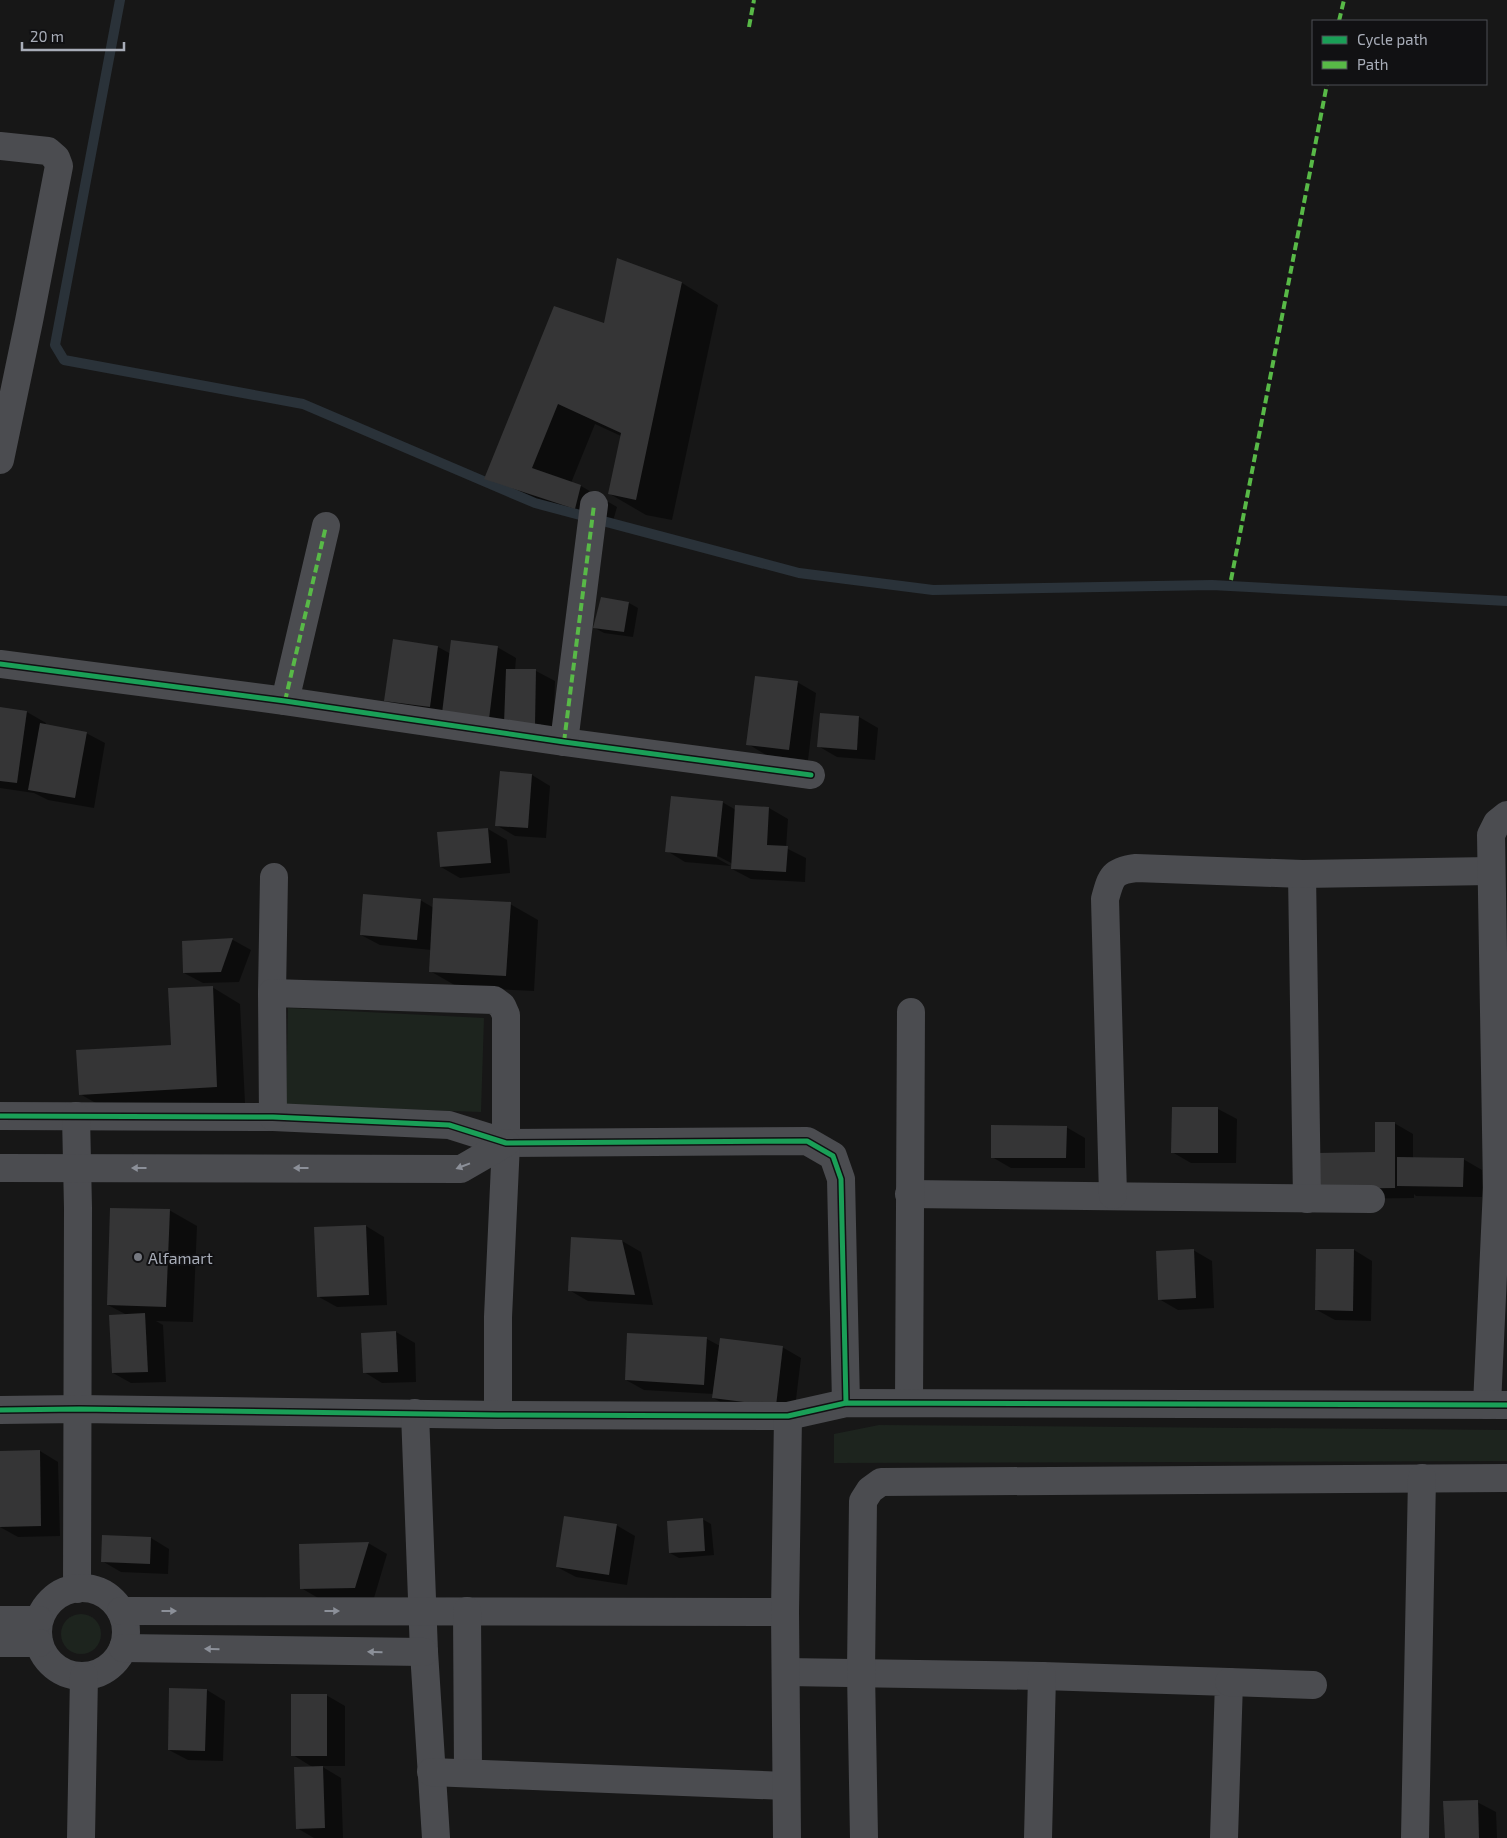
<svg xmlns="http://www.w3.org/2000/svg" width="1507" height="1838" viewBox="0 0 1507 1838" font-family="'Exo 2',sans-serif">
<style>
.green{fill:#1d241e}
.shadow{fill:#0007;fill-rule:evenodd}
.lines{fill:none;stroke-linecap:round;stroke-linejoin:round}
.stream{stroke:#2a3239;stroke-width:10}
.building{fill:#353536}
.minor{stroke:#4b4c50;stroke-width:28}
.quiet{stroke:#58b947;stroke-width:4;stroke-dasharray:8 4;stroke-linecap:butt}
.cycleway-casing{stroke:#111113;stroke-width:8}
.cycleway{stroke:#1a9f57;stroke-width:5}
.oneway{fill:#8c9099}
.poi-dot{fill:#757880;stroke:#111113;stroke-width:2}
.labels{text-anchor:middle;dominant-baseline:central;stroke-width:4;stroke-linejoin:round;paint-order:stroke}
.poi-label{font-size:16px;fill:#a8adb8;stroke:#111113;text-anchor:start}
</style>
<rect width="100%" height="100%" fill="#171717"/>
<g class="green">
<path d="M288,1008L484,1018L481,1112L286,1105Z"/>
<path d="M879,1425L1507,1430V1461L834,1463V1434Z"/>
<circle cx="81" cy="1634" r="20"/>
</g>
<g class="shadow">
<path d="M618,260L682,283L718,305L672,520L646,515L610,494L621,436L595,424L571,483L581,486L617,507L611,528L522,500L485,479L605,324Z"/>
<path d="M602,598L629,603L638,608L633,637L604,633L595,628Z"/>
<path d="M438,647L451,654L497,647L516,658L515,670L536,671L555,681L553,735L404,711L386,700ZM523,724H541V726Z"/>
<path d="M797,682L816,693L808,760L766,755L748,744Z"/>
<path d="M0,708L27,712L46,723L45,725L86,733L105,743L94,808L48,800L34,793L0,788Z"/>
<path d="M821,714L859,717L878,728L875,760L837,757L818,746Z"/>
<path d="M532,775L550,786L546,838L515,836L496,825Z"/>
<path d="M722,802L736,810L769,808L788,819L786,848L806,858L805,882L751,879L732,869L733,864L712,853L711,855L731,866L685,862L667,851Z"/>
<path d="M488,829L507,840L510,873L460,878L441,867L439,833Z"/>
<path d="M420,900L434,908L510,904L538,920L534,991L458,987L430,971L432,950L380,945L361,935Z"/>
<path d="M233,940L251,950L239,982L203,983L184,973L183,942Z"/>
<path d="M212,987L240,1004L245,1103L108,1110L80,1094L172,1046Z"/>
<path d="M1218,1109L1237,1119L1236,1163H1191L1172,1152Z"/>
<path d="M1394,1123L1413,1134V1159H1463L1482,1170V1197L1416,1196L1414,1194V1198L1337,1199L1377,1153Z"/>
<path d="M1066,1127L1085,1138V1168H1011L992,1157Z"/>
<path d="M169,1210L197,1226L193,1322L156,1321L163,1325L166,1382L131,1383L113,1373L127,1315L108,1305Z"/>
<path d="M366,1226L384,1237L387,1305L337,1307L319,1297Z"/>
<path d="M622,1241L641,1252L653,1305L588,1301L569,1290Z"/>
<path d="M1193,1250L1212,1261L1214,1308L1178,1310L1159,1299Z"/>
<path d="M1354,1250L1372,1261L1371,1321L1335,1320L1317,1310Z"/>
<path d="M396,1332L415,1343L416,1382L382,1383L364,1372Z"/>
<path d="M629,1334L707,1339L720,1346L782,1347L801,1358L794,1416L732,1408L713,1398L714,1394L644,1390L626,1380Z"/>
<path d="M40,1451L58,1462L60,1536L18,1537L0,1527V1452Z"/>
<path d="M702,1519L711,1524L714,1555L679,1558L670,1553Z"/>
<path d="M616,1525L635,1536L627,1585L576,1577L557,1567Z"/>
<path d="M151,1538L169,1549L168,1574L121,1572L102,1561Z"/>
<path d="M368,1543L387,1554L374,1598L320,1599L301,1588Z"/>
<path d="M207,1690L225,1701L223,1761L188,1760L169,1750Z"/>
<path d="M326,1695L345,1706V1766H321L341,1778L343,1838H314L297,1828L314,1768L293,1755Z"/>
<path d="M1477,1802L1496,1812L1497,1838H1446Z"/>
</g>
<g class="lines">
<path class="stream" d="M120,0L55,345L64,360L303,404L535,503L799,573L933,590L1212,585L1507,601"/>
</g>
<g class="building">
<path d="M617,258L682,282L636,500L608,494L621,433L558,404L532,468L581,485L575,509L484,479L554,306L604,323Z"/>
<path d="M601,597L629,602L624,632L593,628Z"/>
<path d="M393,639L438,646L430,707L384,701Z"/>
<path d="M451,640L498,646L489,719L442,713Z"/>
<path d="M506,669H536L535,725L504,724Z"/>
<path d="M755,676L798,681L789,750L746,745Z"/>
<path d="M0,707L27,711L17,783L0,781Z"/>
<path d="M820,713L859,716L857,750L817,747Z"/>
<path d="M40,723L87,732L75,798L28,790Z"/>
<path d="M500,771L532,774L528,828L495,826Z"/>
<path d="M671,796L723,801L717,857L665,852Z"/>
<path d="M735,805L769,807L767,845L788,846L786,872L731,869Z"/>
<path d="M488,828L491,863L440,867L437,832Z"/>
<path d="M363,894L421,899L417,940L360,935Z"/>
<path d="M433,898L511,902L506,976L429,972Z"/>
<path d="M233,938L221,972L183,973L182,941Z"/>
<path d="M213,986L217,1087L79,1095L76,1050L171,1045L168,988Z"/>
<path d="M1172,1107H1218V1153H1171Z"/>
<path d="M1375,1122H1395V1188L1317,1189V1153L1375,1152Z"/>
<path d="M991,1125L1067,1126L1066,1158H991Z"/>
<path d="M1397,1157L1464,1158L1463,1187L1397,1186Z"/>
<path d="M110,1208L170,1209L166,1307L107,1305Z"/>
<path d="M366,1225L369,1295L317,1297L314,1227Z"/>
<path d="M571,1237L622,1240L635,1295L568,1291Z"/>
<path d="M1194,1249L1196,1298L1158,1300L1156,1251Z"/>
<path d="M1316,1249H1354L1353,1311L1315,1310Z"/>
<path d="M145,1313L148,1372L112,1373L109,1315Z"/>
<path d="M396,1331L398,1372L363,1373L361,1333Z"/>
<path d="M627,1333L707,1337L704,1385L625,1380Z"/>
<path d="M720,1338L783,1346L776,1406L712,1398Z"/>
<path d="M40,1450L41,1526L0,1527V1451Z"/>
<path d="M564,1516L617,1524L609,1575L556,1567Z"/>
<path d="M703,1518L705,1551L669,1553L667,1521Z"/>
<path d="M102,1535L151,1537L150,1564L101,1562Z"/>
<path d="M369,1542L355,1588L300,1589L299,1544Z"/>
<path d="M169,1688L207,1689L205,1751L168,1750Z"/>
<rect x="291" y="1694" width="36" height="62"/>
<path d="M323,1766L325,1828L296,1829L294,1767Z"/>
<path d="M1478,1800L1479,1838H1445L1443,1801Z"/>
</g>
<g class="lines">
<g class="minor">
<path d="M0,146L48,151L56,158L59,166L29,321L0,460"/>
<path d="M0,664L285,701L564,742L811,775"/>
<path d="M285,701L326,526"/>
<path d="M564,742L594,505"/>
<path d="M1302,874L1307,1199"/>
<path d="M272,993L274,877"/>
<path d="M0,1116L273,1117L449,1125L506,1143L807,1141L833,1156L841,1179L846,1403"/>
<path d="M76,1116L78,1208L77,1589"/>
<path d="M273,1117L272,993L494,1000L502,1006L506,1015V1143L498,1317V1415"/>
<path d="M0,1168L461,1169L506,1143"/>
<path d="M909,1194L1371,1199"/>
<path d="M1113,1195L1105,899C1111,877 1112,871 1136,868L1302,874L1491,871"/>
<path d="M909,1403L911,1012"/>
<path d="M1487,1405L1497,1188L1491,835L1497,823L1507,815"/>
<path d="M0,1410L79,1409L498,1415L788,1416L846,1403L1507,1405"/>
<path d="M415,1413L424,1652L436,1838"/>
<circle cx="82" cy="1632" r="44"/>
<path d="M121,1611L785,1612"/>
<path d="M467,1611L468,1772"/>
<path d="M0,1620H39"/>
<path d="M0,1643H39"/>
<path d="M123,1648L424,1652"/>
<path d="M786,1672L1042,1676L1229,1682L1224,1838"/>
<path d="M1229,1682L1313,1685"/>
<path d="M431,1772L786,1786"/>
<path d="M81,1838L84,1676"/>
<path d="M787,1838L785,1612L788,1416"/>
<path d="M864,1838L861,1672L863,1501L870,1490L881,1482L1507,1478"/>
<path d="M1038,1838L1042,1676"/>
<path d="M1415,1838L1422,1478"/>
</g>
<g class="quiet">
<path d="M1339,21L1344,0"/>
<path d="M749,27L754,0"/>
<path d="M1231,580L1327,84"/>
<path d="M285,701L326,526"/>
<path d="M564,742L594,505"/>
</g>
<defs>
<g id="cycleway">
<path d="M0,664L285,701L564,742L811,775"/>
<path d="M0,1116L273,1117L449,1125L506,1143L807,1141L833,1156L841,1179L846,1403"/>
<path d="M0,1410L79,1409L498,1415L788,1416L846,1403L1507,1405"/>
</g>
</defs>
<use href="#cycleway" class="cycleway-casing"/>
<use href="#cycleway" class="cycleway"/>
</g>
<defs><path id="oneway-solid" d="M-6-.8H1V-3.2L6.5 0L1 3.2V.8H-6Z" transform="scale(1.25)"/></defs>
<g class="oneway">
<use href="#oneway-solid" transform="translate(463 1166) rotate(159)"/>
<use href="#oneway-solid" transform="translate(139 1168) rotate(-180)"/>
<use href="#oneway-solid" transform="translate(301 1168) rotate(-180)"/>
<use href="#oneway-solid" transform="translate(169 1611)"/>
<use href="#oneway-solid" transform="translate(332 1611)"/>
<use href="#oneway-solid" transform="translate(212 1649) rotate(-179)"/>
<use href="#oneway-solid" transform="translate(375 1652) rotate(-179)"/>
</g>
<circle class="poi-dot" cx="138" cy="1257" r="5"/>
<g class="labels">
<g class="poi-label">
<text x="148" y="1257">Alfamart</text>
</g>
</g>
<rect x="1312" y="20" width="175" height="65" fill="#111113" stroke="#4d4f55"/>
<rect x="1322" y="36" width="25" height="8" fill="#1a9f57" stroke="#4d4f55"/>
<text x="1357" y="45" font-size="15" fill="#a8adb8">Cycle path</text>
<rect x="1322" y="61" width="25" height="8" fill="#58b947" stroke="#4d4f55"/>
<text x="1357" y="70" font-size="15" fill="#a8adb8">Path</text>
<path d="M22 42v8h102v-8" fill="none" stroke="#a8adb8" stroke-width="2.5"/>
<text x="30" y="42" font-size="15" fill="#a8adb8" stroke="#111113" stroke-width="4" paint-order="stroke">20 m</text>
</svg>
